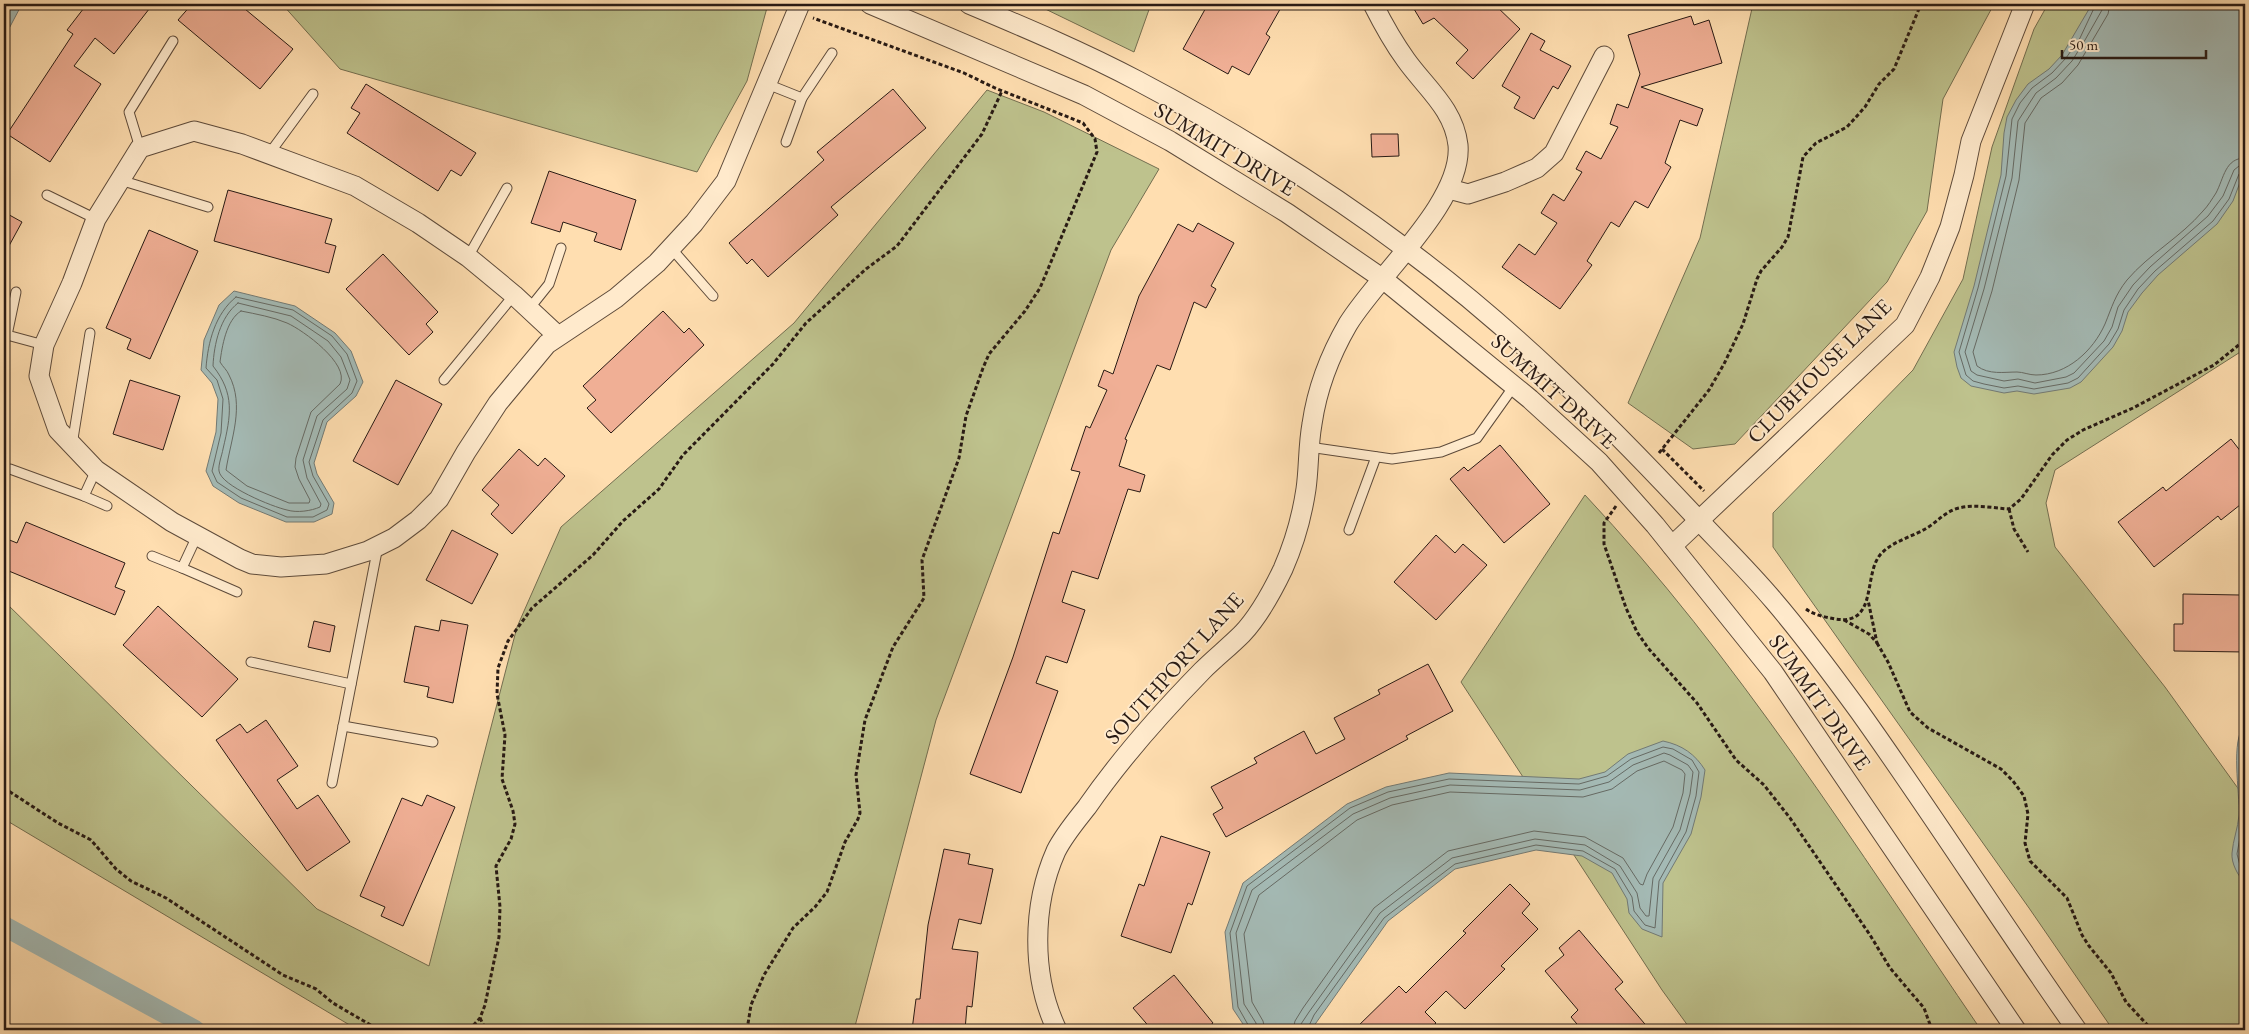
<svg xmlns="http://www.w3.org/2000/svg" width="2249" height="1034" viewBox="0 0 2249 1034" font-family="'EB Garamond',serif">
<style>
.green{fill:#bec28d;stroke:#736e50}
.water{fill:#a4bab5;stroke:#727a75}
.lines{fill:none;stroke-linecap:round;stroke-linejoin:round}
.shore{stroke:#666a64;stroke-width:1}
.canal{stroke:#a4bab5;stroke-width:20}
.building{fill:#f0af95;stroke:#281a14}
.service-casing{stroke:#5e4b3b;stroke-width:11}
.minor-casing{stroke:#5e4b3b;stroke-width:21}
.path{stroke:#281a14;stroke-width:3;stroke-dasharray:4 2.5;stroke-linecap:butt}
.service{stroke:#ffeacc;stroke-width:9}
.minor{stroke:#ffeacc;stroke-width:19}
.labels{text-anchor:middle;dominant-baseline:central;stroke-width:4;stroke-linejoin:round;paint-order:stroke}
.street-label{font-size:22px;fill:#281a14;stroke:#ffeacc}
</style>
<rect width="100%" height="100%" fill="#ffdeb0"/>
<filter id="stains"><feTurbulence type="fractalNoise" baseFrequency=".004" numOctaves="4"/><feColorMatrix values="0 0 0 0 .2 0 0 0 0 .09 0 0 0 0 .02 0 0 0 .5 -.17"/></filter>
<radialGradient id="worn" r=".72"><stop offset=".6" stop-color="#630" stop-opacity="0"/><stop offset="1" stop-color="#630" stop-opacity=".3"/></radialGradient>
<g class="green">
<path d="M282,4H768L747,81L697,172L340,69Z"/>
<path d="M1035,4H1151L1134,52Z"/>
<path d="M1753,4H1994L1943,99L1927,211L1887,282L1735,444L1693,449L1628,403L1700,238Z"/>
<path d="M2048,4H2245V349L2055,470L2046,503L2055,547L2165,687L2245,798V1030H2113L2029,908L1773,547V513L1913,370L1963,279L1992,147L2034,29Z"/>
<path d="M987,90L1044,112L1159,169L1111,250L936,720L854,1030H358L4,819V601L317,909L429,966L517,627L561,527L794,323Z"/>
<path d="M1585,495C1737,657 1856,847 1981,1030H1691L1662,990L1461,682Z"/>
</g>
<g class="water">
<path d="M4,4H22L4,38Z"/>
<path d="M2092,4H2245V169L2233,201L2217,224L2158,275L2142,293L2128,312L2122,331L2113,347L2081,382L2070,388L2034,394L2017,391L2004,393L1971,386L1961,378L1957,367L1954,352L1974,286L2001,175L2004,133L2007,117L2016,100L2028,84L2049,69L2062,55Z"/>
<path d="M234,291L295,306L335,333L351,351L363,382L356,396L327,422L314,463L317,474L334,503L332,514L314,522H286L239,503L213,486L206,471L216,432L218,399L212,383L201,370L204,340L219,305Z"/>
<path d="M2245,725V883C2238,876 2231,863 2232,853C2233,840 2238,828 2239,815C2240,793 2230,739 2245,725Z"/>
<path d="M1663,741C1682,745 1695,754 1705,770L1701,797L1691,834L1663,883L1662,937L1642,929L1629,913L1627,899L1612,873L1582,856L1536,850L1455,869L1388,921L1311,1030H1247L1233,1009L1225,932L1243,883L1347,804L1386,787L1449,773L1579,779L1605,772L1628,754Z"/>
</g>
<g class="lines">
<g class="shore">
<path d="M2096,4L2080,38L2066,58L2052,73L2032,88L2020,103L2012,119L2006,176L1978,288L1959,352L1966,375L1973,381L1984,384L2004,388L2018,386L2034,389L2068,383L2078,378L2109,344L2118,329L2124,310L2138,289L2155,271L2213,221L2229,199L2239,174L2245,172"/>
<path d="M2103,4L2102,10L2085,40L2072,61L2056,78L2036,93L2018,121L2012,178L1984,289L1965,352L1971,371L1977,375L2004,381L2018,379L2035,383L2066,377L2074,373L2104,341L2112,327L2118,307L2133,285L2150,267L2208,216L2223,196L2234,170L2239,166L2245,165"/>
<path d="M2110,4L2108,14L2078,65L2062,83L2041,98L2025,123L2019,180L1992,291L1973,352L1977,366C1989,375 2004,372 2017,372C2023,372 2029,375 2036,375C2067,375 2093,351 2105,324C2112,307 2115,295 2127,280C2149,254 2181,237 2203,211C2208,206 2212,199 2216,193C2224,178 2225,158 2245,158"/>
<path d="M236,297L293,310L332,336L347,354L357,381L352,393L323,420L309,462L313,476L329,504L327,510L313,517H287L241,498L217,482L212,471L221,433L223,399L217,380L206,368C208,342 215,314 236,297Z"/>
<path d="M238,303L291,316L328,341L341,357L350,380L347,389L317,416L303,460L307,478L321,504L320,507C311,511 297,513 287,510C273,507 221,486 219,471C218,465 222,455 223,449C231,415 235,394 213,366C214,344 220,317 238,303Z"/>
<path d="M241,311C256,314 273,317 287,323C303,330 350,364 340,384L311,412L296,458L295,467L299,479L310,500L309,503H289L247,486L226,470C231,438 245,406 229,375C227,370 223,367 220,362C222,347 226,320 241,311Z"/>
<path d="M2245,733L2242,744L2244,815L2237,854L2242,873L2245,876"/>
<path d="M1251,1030L1238,1007L1230,933L1247,886L1350,808L1388,792L1449,779L1579,784L1607,776L1631,759L1663,747L1673,749L1692,760L1699,772L1696,796L1686,832L1659,881L1655,928L1645,925L1634,911L1632,897L1615,869L1583,851L1536,845L1455,864L1384,918L1314,1015L1307,1030"/>
<path d="M1257,1030L1256,1023L1244,1004L1236,933L1252,890L1353,814L1390,798L1450,785L1580,790L1609,782L1633,765L1664,753L1670,755L1688,765L1693,772L1690,794L1680,830L1653,878L1649,916H1646L1640,908L1637,893L1620,866L1585,845L1535,839L1452,858L1380,913L1309,1012L1301,1024L1300,1030"/>
<path d="M1265,1030L1263,1021L1252,1002L1244,934L1259,895L1357,820L1392,805L1450,792L1583,797L1612,789L1637,771L1664,761L1682,770L1685,774L1683,793L1673,827L1647,874L1643,885L1640,884L1623,858L1585,837L1534,831L1448,851L1374,908L1303,1008L1295,1021L1293,1030"/>
</g>
<path class="canal" d="M4,926L195,1030"/>
</g>
<g class="building">
<path d="M87,4H153L114,54L95,38L74,66L101,84L50,162L7,134L73,34L67,30Z"/>
<path d="M192,4H239L293,49L260,89L178,20Z"/>
<path d="M1208,4H1283L1266,34L1270,37L1249,75L1232,66L1228,74L1183,49Z"/>
<path d="M1411,4H1494L1520,29L1473,79L1456,63L1468,50L1434,18L1423,24Z"/>
<path d="M1691,16L1694,25L1709,20L1722,63L1641,87L1703,109L1697,126L1680,120L1665,163L1671,167L1648,208L1635,201L1619,227L1611,222L1587,261L1592,265L1560,309L1502,267L1519,244L1535,255L1557,223L1541,213L1553,194L1564,201L1582,172L1576,169L1586,151L1601,159L1618,127L1610,124L1617,104L1628,108L1640,74L1628,35Z"/>
<path d="M1531,33L1545,41L1540,50L1571,66L1558,89L1553,86L1534,119L1514,108L1520,97L1502,86Z"/>
<path d="M366,84L476,153L461,176L451,170L438,191L347,133L360,113L351,108Z"/>
<path d="M893,89L926,128L831,207L838,215L768,277L752,259L747,264L729,243L824,160L817,152Z"/>
<path d="M1371,134H1398L1399,156L1372,157Z"/>
<path d="M549,171L636,200L621,250L594,241L597,233L563,222L560,232L531,223Z"/>
<path d="M228,190L332,219L325,243L336,246L329,273L214,241Z"/>
<path d="M4,212L22,222L4,255Z"/>
<path d="M1198,223L1234,243L1211,286L1216,289L1206,308L1194,302L1170,370L1157,365L1125,439L1127,440L1119,466L1145,475L1140,492L1128,489L1098,579L1072,571L1062,602L1085,610L1067,663L1046,656L1036,683L1058,691L1021,793L970,774L1013,657L1053,532L1059,534L1080,472L1071,470L1086,426L1090,428L1107,390L1098,386L1104,370L1113,374L1139,296L1178,224L1193,232Z"/>
<path d="M149,230L198,251L150,359L127,349L131,339L106,328Z"/>
<path d="M383,254L438,312L426,324L433,332L409,355L346,289Z"/>
<path d="M663,311L684,333L689,328L704,345L611,433L587,408L596,400L583,386Z"/>
<path d="M130,380L180,396L163,450L113,434Z"/>
<path d="M396,380L442,404L398,485L353,461Z"/>
<path d="M2231,439L2245,457V501L2221,520L2218,516L2154,567L2118,522L2163,487L2166,491Z"/>
<path d="M1500,445L1550,504L1504,543L1450,479L1464,467L1468,471Z"/>
<path d="M519,449L538,466L545,458L565,476L512,534L491,514L499,505L482,490Z"/>
<path d="M26,522L125,563L115,587L125,591L115,615L4,569V548L7,539L17,543Z"/>
<path d="M452,530L498,554L472,604L426,580Z"/>
<path d="M1436,535L1455,553L1463,544L1487,565L1436,620L1394,582Z"/>
<path d="M2183,594L2240,595V618H2245V652L2174,651V624H2183Z"/>
<path d="M158,606L238,679L202,717L123,645Z"/>
<path d="M441,620L468,625L453,703L427,697L429,687L404,682L415,626L439,631Z"/>
<path d="M314,621L335,626L330,652L308,647Z"/>
<path d="M1428,664L1453,711L1406,736L1408,739L1226,837L1213,814L1223,808L1211,787L1257,763L1254,758L1304,731L1316,754L1345,739L1334,718L1380,694L1378,690Z"/>
<path d="M266,720L298,766L277,780L297,809L318,795L350,842L307,871L216,740L240,724L247,733Z"/>
<path d="M427,795L455,807L403,926L381,916L385,907L360,896L402,798L422,806Z"/>
<path d="M1161,836L1210,852L1192,905L1188,903L1171,953L1121,936L1139,884L1144,886Z"/>
<path d="M944,849L970,854L968,864L993,869L981,924L959,919L952,949L978,952L972,1007L967,1006L965,1030H912L916,999H920L928,925Z"/>
<path d="M1510,884L1530,904L1522,913L1538,929L1501,966L1505,969L1465,1009L1446,991L1425,1012L1436,1023L1428,1030H1354L1399,986L1406,993L1466,933L1463,931Z"/>
<path d="M1579,930L1623,982L1615,989L1650,1030H1582L1571,1017L1578,1010L1545,971L1564,955L1559,948Z"/>
<path d="M1174,975L1213,1023L1204,1030H1152L1133,1008Z"/>
</g>
<g class="lines">
<defs>
<g id="service">
<path d="M767,84L802,98L832,53"/>
<path d="M786,142L802,98"/>
<path d="M140,148L129,112L173,41"/>
<path d="M269,154L313,94"/>
<path d="M120,180L208,207"/>
<path d="M47,195L96,219"/>
<path d="M671,248L713,296"/>
<path d="M468,257L507,188"/>
<path d="M16,292L7,335L44,345"/>
<path d="M529,309L549,284L561,248"/>
<path d="M444,380L514,295"/>
<path d="M72,445L90,333"/>
<path d="M1309,447L1392,459L1441,452L1477,438L1514,386"/>
<path d="M10,469L84,496L96,470"/>
<path d="M84,496L107,506"/>
<path d="M1349,530L1376,457"/>
<path d="M197,536L182,568L237,592"/>
<path d="M152,556L182,568"/>
<path d="M251,662L351,684"/>
<path d="M343,726L433,742"/>
<path d="M332,783L378,546"/>
</g>
<g id="minor">
<path d="M870,4L1084,95L1170,141L1287,213L1383,279L1530,399L1599,462L1655,525L1773,672L2016,1030"/>
<path d="M969,4C1026,28 1083,52 1138,81C1231,130 1322,186 1406,249C1510,326 1602,417 1690,511C1718,541 1748,570 1774,601C1804,636 1832,674 1859,711C1934,816 2003,925 2077,1030"/>
<path d="M1449,189L1468,194L1505,182L1537,168L1554,153L1604,56"/>
<path d="M558,336L514,295L468,257L418,223L355,186L242,144L194,131L140,148L96,219L72,283L44,345L39,376L58,430L96,470L172,522L240,559L252,564L281,567L326,564L368,551L394,538L418,520L439,499L466,452L498,403L547,344L616,298L657,263L694,223L726,181L800,4"/>
<path d="M1672,546L1905,325L1930,277L1950,227L1964,175L1971,141L2025,4"/>
<path d="M1057,1030C1031,976 1032,905 1056,851C1064,835 1076,821 1087,807C1121,758 1161,713 1202,671C1215,658 1229,647 1242,634C1259,616 1272,592 1283,569C1294,544 1302,516 1306,489C1309,468 1308,446 1312,424C1317,389 1330,355 1348,324C1378,275 1463,202 1458,145C1454,109 1426,88 1406,60C1393,42 1383,24 1373,4"/>
</g>
</defs>
<use href="#service" class="service-casing"/>
<use href="#minor" class="minor-casing"/>
<g class="path">
<path d="M1662,449L1704,491"/>
<path d="M1659,453L1709,390L1724,364L1743,324L1757,279L1761,271L1782,247L1788,237L1803,157L1816,143L1847,127L1865,107L1879,84L1894,69L1921,4"/>
<path d="M1616,506L1604,523V544L1626,608L1637,632L1648,648L1697,703L1736,760L1764,785L1790,818L1870,935L1890,968L1924,1008L1932,1030"/>
<path d="M2009,509L2014,529L2028,552"/>
<path d="M1806,609C1814,615 1825,617 1835,619C1878,626 1863,576 1880,555C1892,541 1912,537 1927,528C1938,521 1946,511 1959,508C1975,504 1993,508 2009,509L2021,499L2052,455L2067,440L2083,430L2133,408L2214,365L2245,340"/>
<path d="M1844,620L1869,634L1877,643L1868,600"/>
<path d="M1877,643L1888,662L1910,712L1928,728L2001,769L2013,781L2024,796L2028,814L2025,843L2030,861L2067,898L2082,935L2089,946L2111,973L2126,1002L2152,1030"/>
<path d="M4,788L58,823L91,840L116,869L131,881L166,898L283,975L316,989L333,1003L379,1030"/>
<path d="M480,1018L486,1030"/>
<path d="M469,1030L480,1018L485,1005L499,937L500,907L496,866L511,839L515,824L513,811L502,779L505,735L497,694L498,668L508,641L532,608L593,555L623,521L659,489L683,455L773,364L806,323L866,269L897,246L982,134L1002,91"/>
<path d="M747,1030L751,1005L764,975L793,928L815,907L827,892L845,842L858,819L860,813L856,775L865,720L893,647L924,598L922,560L959,458L966,416L983,368L989,354L1025,311L1040,288L1097,152L1095,139L1083,123L995,88L964,73L813,18"/>
</g>
<use href="#service" class="service"/>
<use href="#minor" class="minor"/>
</g>
<g class="labels">
<g class="street-label">
<text transform="translate(1225 149) rotate(31)">SUMMIT DRIVE</text>
<text transform="translate(1819 371) rotate(-45)">CLUBHOUSE LANE</text>
<text transform="translate(1554 391) rotate(42)">SUMMIT DRIVE</text>
<text transform="translate(1174 668) rotate(-48)">SOUTHPORT LANE</text>
<text transform="translate(1820 702) rotate(55)">SUMMIT DRIVE</text>
</g>
</g>
<rect width="2249" height="1034" fill="none" stroke="#ffdeb0" stroke-width="20"/>
<rect x="5" y="5" width="2239" height="1024" fill="none" stroke="#281a14" stroke-width="2.5"/>
<rect x="10" y="10" width="2229" height="1014" fill="none" stroke="#281a14"/>
<path d="M2062 50v8h144v-8" fill="none" stroke="#281a14" stroke-width="2.5"/>
<text x="2069" y="50" font-size="15" fill="#281a14" stroke="#ffeacc" stroke-width="4" paint-order="stroke">50 m</text>
<rect width="100%" height="100%" filter="url(#stains)"/>
<rect width="100%" height="100%" fill="url(#worn)"/>
</svg>
